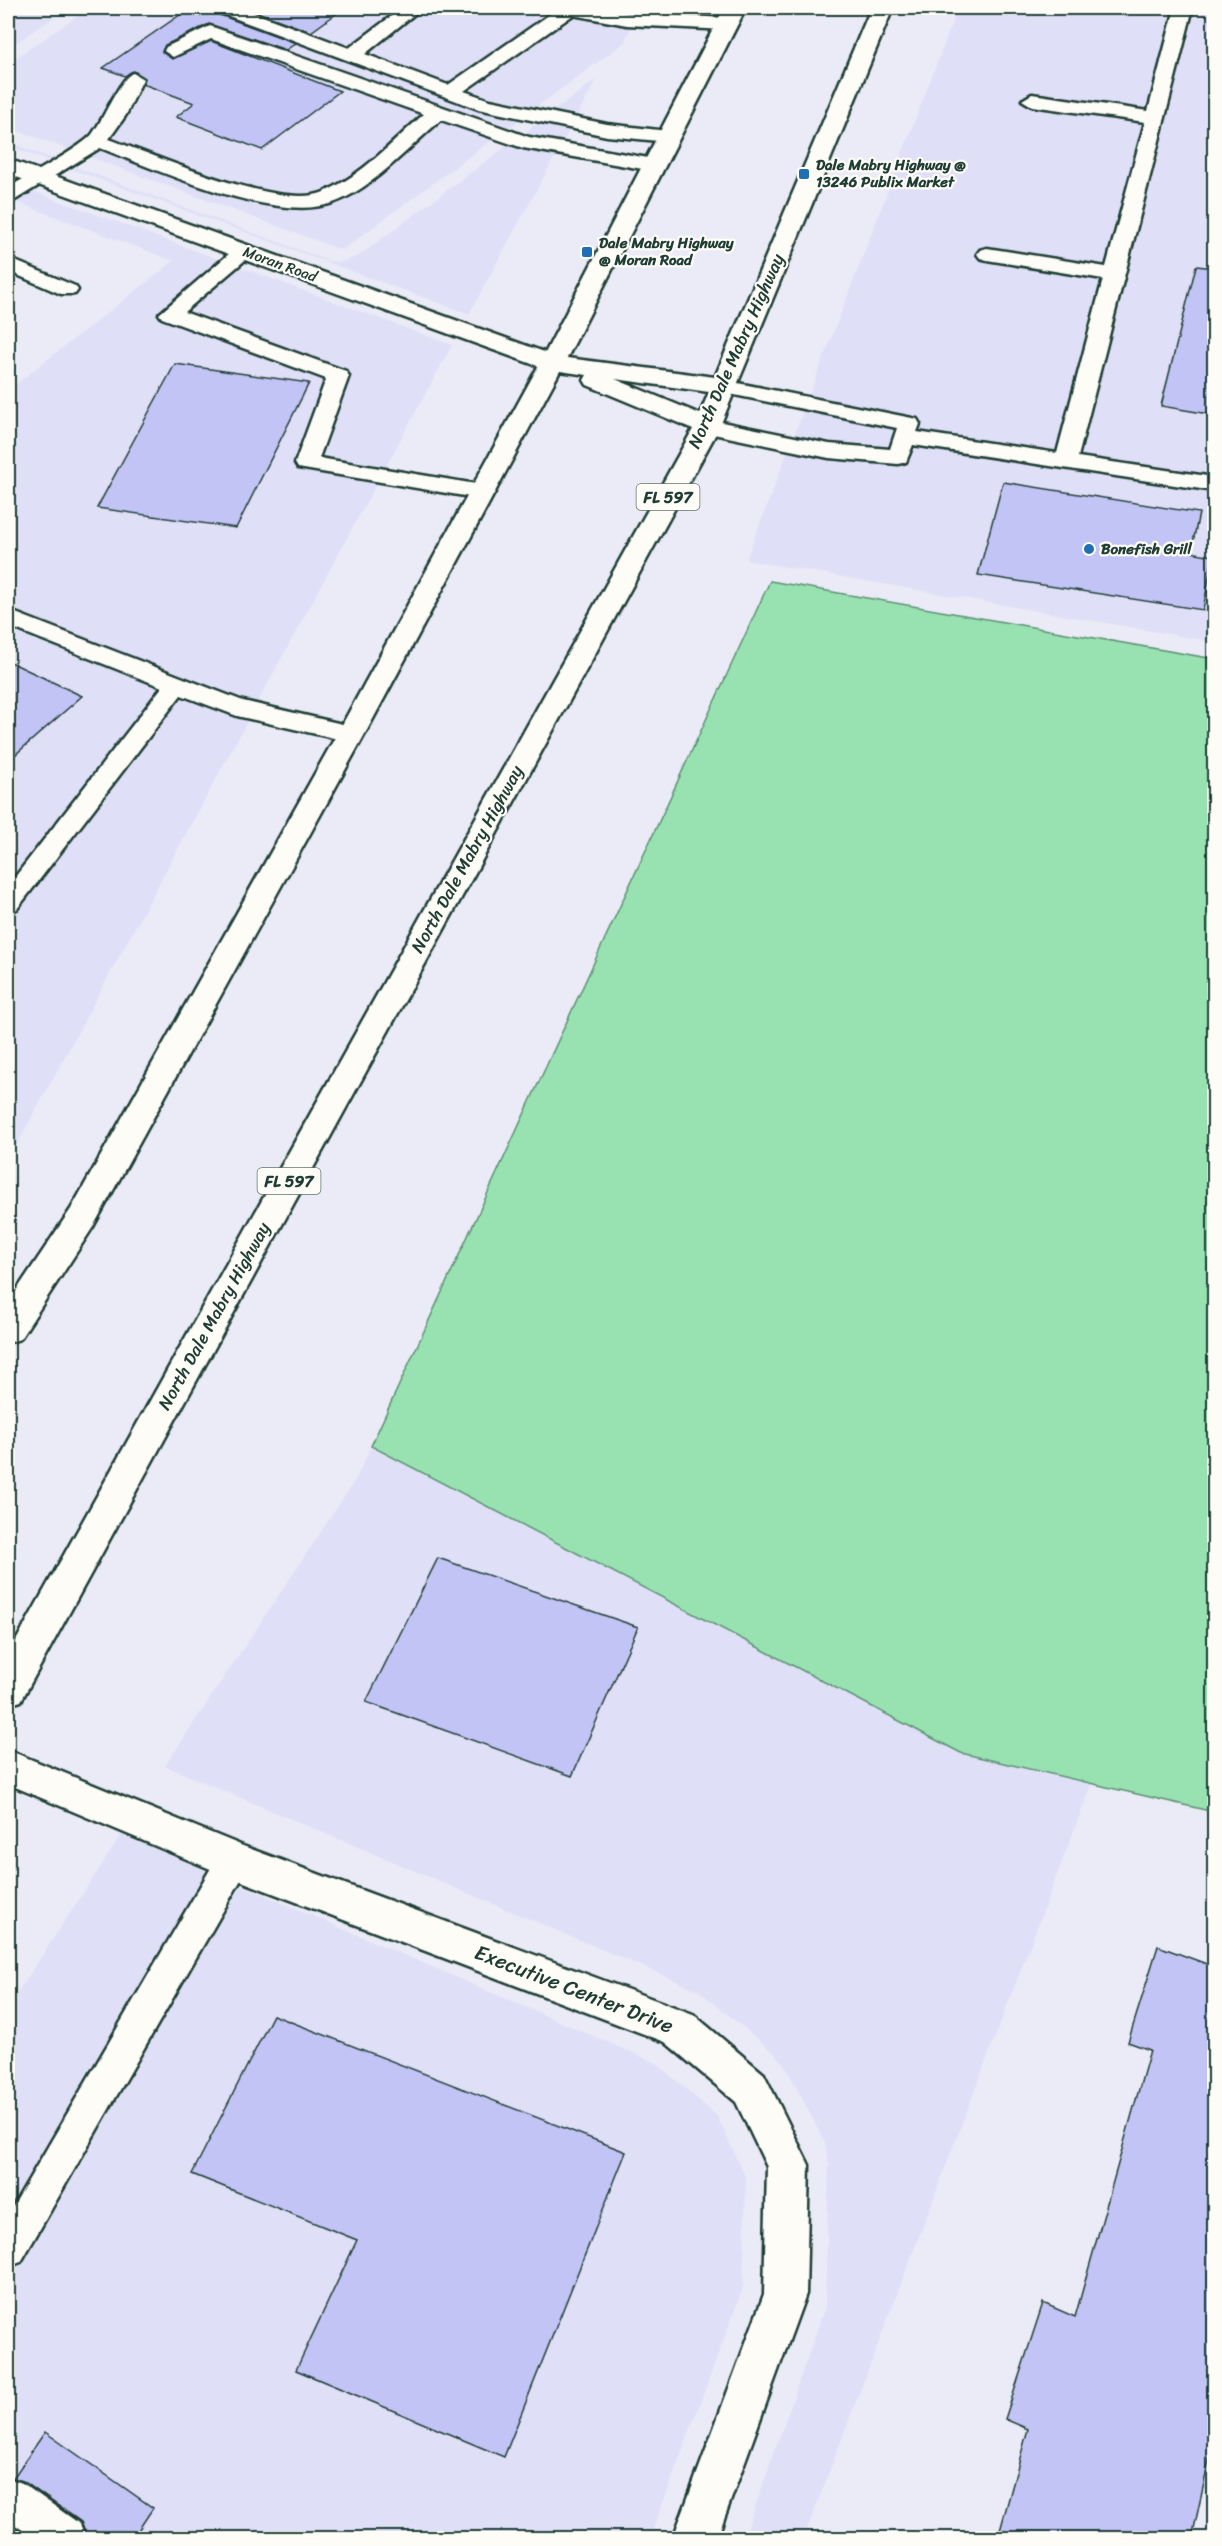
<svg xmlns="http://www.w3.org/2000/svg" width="1222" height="2546" viewBox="0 0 1222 2546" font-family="Sriracha,sans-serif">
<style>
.built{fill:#dfdff7}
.green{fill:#98e2b2;stroke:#5c9073;stroke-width:1.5}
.building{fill:#c2c4f6;stroke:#1f3d34;stroke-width:1.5}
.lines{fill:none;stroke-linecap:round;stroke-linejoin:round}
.service-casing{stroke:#1f3d34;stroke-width:5}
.minor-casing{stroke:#1f3d34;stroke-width:5}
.primary-casing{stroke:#1f3d34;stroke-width:5}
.service{fill:#fdfcf7;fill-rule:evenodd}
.minor{fill:#fdfcf7;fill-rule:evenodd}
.primary{fill:#fdfcf7;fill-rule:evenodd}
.poi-dot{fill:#1f6fb2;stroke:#fdfcf7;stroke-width:2}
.labels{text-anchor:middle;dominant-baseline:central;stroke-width:4.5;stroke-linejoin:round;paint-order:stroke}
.far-poi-label{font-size:15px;font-weight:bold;fill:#1f3d34;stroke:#fdfcf7;text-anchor:start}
.far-street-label{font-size:15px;fill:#1f3d34;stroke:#fdfcf7}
.shield{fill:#fdfcf7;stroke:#62766e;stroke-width:1.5}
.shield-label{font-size:16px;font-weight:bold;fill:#1f3d34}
.street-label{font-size:18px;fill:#1f3d34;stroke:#fdfcf7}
.near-street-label{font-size:21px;fill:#1f3d34;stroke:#fdfcf7}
</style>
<rect width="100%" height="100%" fill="#ebebf7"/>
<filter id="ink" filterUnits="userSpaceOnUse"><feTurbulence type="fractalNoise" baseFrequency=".0167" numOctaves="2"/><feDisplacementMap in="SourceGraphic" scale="12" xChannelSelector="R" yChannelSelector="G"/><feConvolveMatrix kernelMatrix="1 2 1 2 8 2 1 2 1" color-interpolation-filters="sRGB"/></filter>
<g filter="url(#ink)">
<g class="built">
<path d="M26,8H68L8,48V20Z"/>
<path d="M89,8H641L624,43L342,250L8,127V63Z"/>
<path d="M958,8H1214V642L746,560Z"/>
<path d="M597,79L469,314L8,146V142L329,261L340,262L357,257Z"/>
<path d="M8,182L452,345L8,1161V390L174,261L8,199Z"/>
<path d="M371,1446L961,1753L1092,1783L804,2538H744L825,2307L829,2163L825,2143L786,2067L777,2055L698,1990L165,1766L356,1479Z"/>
<path d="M122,1834L656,2063L717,2116L746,2178L743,2288L650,2538H8V2007Z"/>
</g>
<path class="green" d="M770,581L1214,659V1812L961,1753L371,1446Z"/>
<g class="building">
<path d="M190,8H214L217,14L296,43L286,50L209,24L165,45L162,52L172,59L211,41L340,91L262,150L176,117L194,103L143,84L145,78L134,71L125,76L103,68Z"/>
<path d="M246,8H344L311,32Z"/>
<path d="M1196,266L1215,268V415L1161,406Z"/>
<path d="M175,364L309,383L236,528L97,508Z"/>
<path d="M1003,482L1199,513L1191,552L1213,556L1203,610L978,575Z"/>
<path d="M8,661L82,696L8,761Z"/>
<path d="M438,1558L638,1627L572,1776L366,1702Z"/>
<path d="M1158,1946L1215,1967V2433L1192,2538H998L1028,2429L1005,2419L1043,2303L1075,2317L1150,2050L1128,2042Z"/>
<path d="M273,2015L626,2152L504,2457L296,2370L357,2240L192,2174Z"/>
<path d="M45,2432L153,2508L133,2538H87L81,2522L23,2481L13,2478Z"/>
<path d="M8,2522L31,2538H8Z"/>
</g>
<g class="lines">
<defs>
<g id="service">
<path d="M216,8H241L349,48L402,8H422L365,54L448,85L556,10L555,8H593L627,13L727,18L736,24L727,30L627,25L573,15L464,91L490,100L607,124L676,132L679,136L669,142L607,136L478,109L218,12Z"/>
<path d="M1175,8H1193L1078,457L1214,477V491L913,445L906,462L898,464L829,458L699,431L696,426L699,421L707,419L829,444L890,449L897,428L715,391L712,386L715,381L723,380L917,419L920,424L917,432L1057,453L1103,279L987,260L980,258L977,254L980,250L987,248L1106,267L1145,122L1032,106L1022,100L1032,94L1148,111Z"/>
<path d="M210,26L529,137L654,159L661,161L664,165L661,169L654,171L523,148L441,120C410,146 371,190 333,203C275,224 156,169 100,148L15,200L8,202V188C24,178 85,146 93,133C103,120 121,76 133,73L143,79L126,115L109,139C155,155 280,211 324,192C362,176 394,140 424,114L211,39L173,57L164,51L166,47Z"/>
<path d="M244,245L251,247L254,251L251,255L184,312L346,371L349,376L319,458L482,485L490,487L493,492L490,497L482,499L298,468L295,463L326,379L162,318L159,314L237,247Z"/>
<path d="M8,258L75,286L78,290L75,294H61L8,271Z"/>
<path d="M8,610L243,701L351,726L360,728L363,734L360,740L351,742L237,716L181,695L17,909L8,912V886L162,687L8,626Z"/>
<path d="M234,1845L246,1849L251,1860L246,1871L21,2262L8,2267V2215L222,1849Z"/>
<path d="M8,2478L22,2483L80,2524L85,2538H34L8,2520Z"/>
</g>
<g id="minor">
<path d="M8,159L561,358L564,363L561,368L552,370L543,368L8,174Z"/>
<path d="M8,1750L243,1846L693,2014L764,2074L809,2165L806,2294L717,2538H673L764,2294L767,2167L736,2102L665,2042L220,1873L8,1784Z"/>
</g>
<path id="primary" d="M724,8H746L567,358L715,377L871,8H893L720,426L21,1701L8,1705V1655L693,429L587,385L584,380L587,375L560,371L365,734L93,1227L20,1339L8,1343V1303L71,1209L337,734L540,363ZM615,379L709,392L700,414Z"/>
</defs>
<use href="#service" class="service-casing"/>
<use href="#minor" class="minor-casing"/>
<use href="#primary" class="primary-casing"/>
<use href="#service" class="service"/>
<use href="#minor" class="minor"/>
<use href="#primary" class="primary"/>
</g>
</g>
<g class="poi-dot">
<rect x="798" y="168" width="12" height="12" rx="3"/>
<rect x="581" y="246" width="12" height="12" rx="3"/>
<circle cx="1089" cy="549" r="6"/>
</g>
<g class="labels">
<g class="far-poi-label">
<text x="816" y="165">Dale Mabry Highway @<tspan x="816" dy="17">13246 Publix Market</tspan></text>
<text x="599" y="243">Dale Mabry Highway<tspan x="599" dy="17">@ Moran Road</tspan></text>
<text x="1101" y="549">Bonefish Grill</text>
</g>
<g class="far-street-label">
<text transform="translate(280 264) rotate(20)">Moran Road</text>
</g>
<g class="shield">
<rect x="636.5" y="484" width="63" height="26" rx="4.5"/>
<rect x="257.5" y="1168" width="63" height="26" rx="4.5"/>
</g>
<g class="shield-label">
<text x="668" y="497">FL 597</text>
<text x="289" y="1181">FL 597</text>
</g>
<g class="street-label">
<text transform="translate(736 351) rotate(-66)">North Dale Mabry Highway</text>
<text transform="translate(467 859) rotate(-61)">North Dale Mabry Highway</text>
<text transform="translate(214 1316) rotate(-61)">North Dale Mabry Highway</text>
</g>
<g class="near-street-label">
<text transform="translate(574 1989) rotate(21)">Executive Center Drive</text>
</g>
</g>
<rect width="1222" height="2546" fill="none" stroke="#fdfcf7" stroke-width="30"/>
<rect x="15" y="15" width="1192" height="2516" fill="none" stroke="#1f3d34" stroke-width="2" filter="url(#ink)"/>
</svg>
